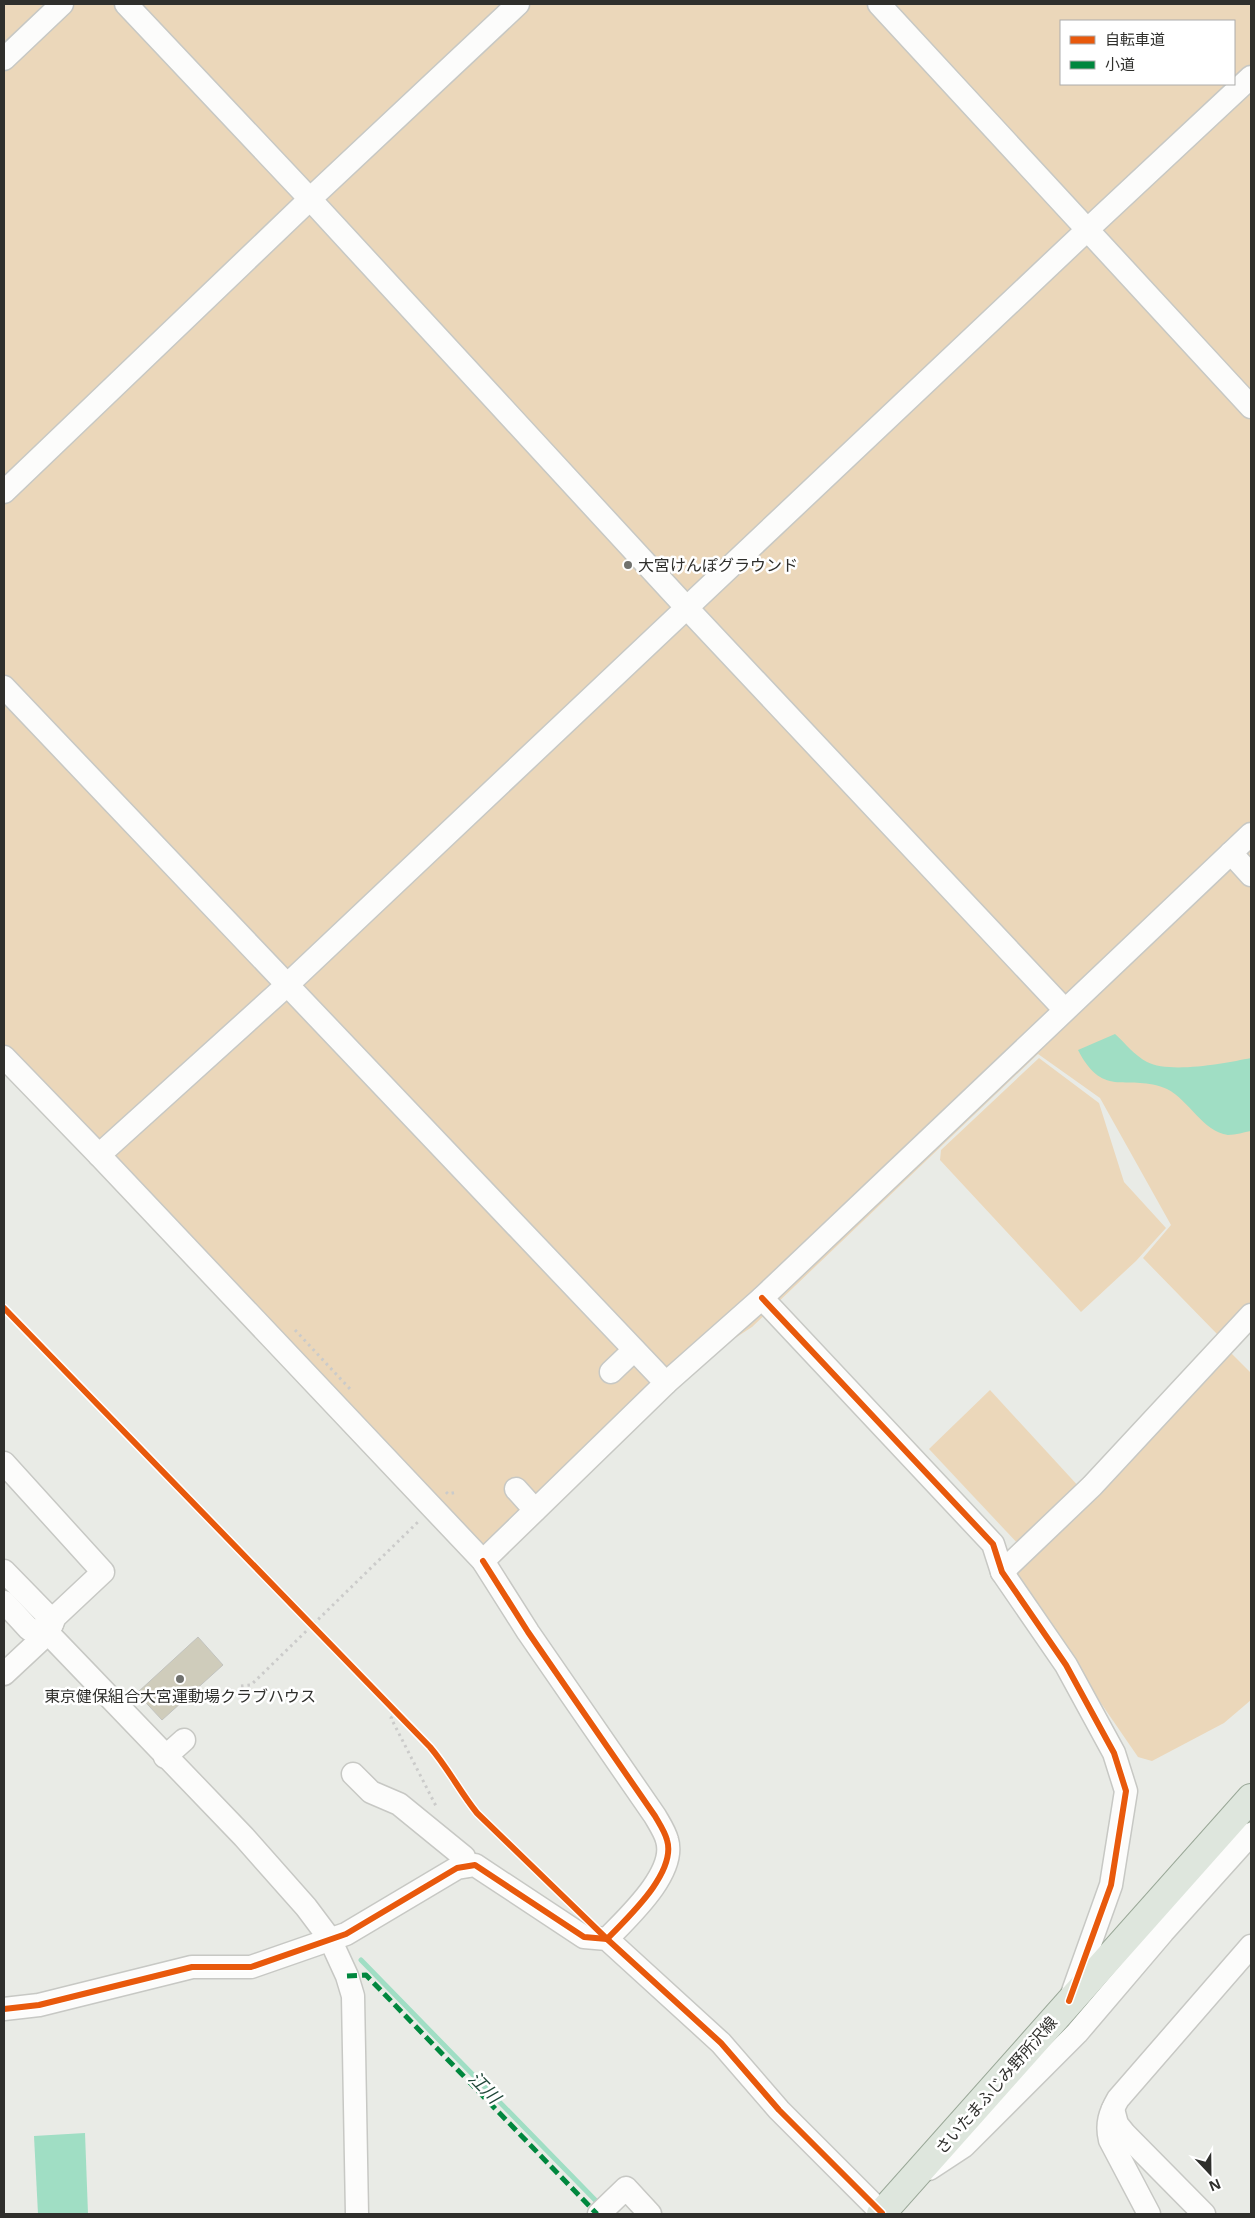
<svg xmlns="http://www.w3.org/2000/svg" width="1255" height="2218" viewBox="0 0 1255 2218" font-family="'Open Sans','Noto Sans JP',sans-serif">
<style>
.green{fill:#ebd7ba;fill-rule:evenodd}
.water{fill:#a0dec4}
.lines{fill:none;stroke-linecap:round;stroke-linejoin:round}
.stream{stroke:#a0dec4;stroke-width:5}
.building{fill:#cfccbb;stroke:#c2c3bf}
.minor-casing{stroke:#c7c8c4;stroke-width:25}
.major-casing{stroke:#99a797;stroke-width:30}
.path{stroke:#cbcbca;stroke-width:3;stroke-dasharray:2.5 4;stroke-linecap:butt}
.minor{stroke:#fcfcfb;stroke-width:22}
.major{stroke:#dee6dd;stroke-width:28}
.quiet{stroke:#00873e;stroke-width:5;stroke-dasharray:10 5;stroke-linecap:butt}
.cycleway-casing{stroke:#fff;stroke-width:9}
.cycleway{stroke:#e8590c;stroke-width:6}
.poi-dot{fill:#70716d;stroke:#fff;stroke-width:2}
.labels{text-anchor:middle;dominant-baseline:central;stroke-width:5;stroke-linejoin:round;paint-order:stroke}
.poi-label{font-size:16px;fill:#2f2f2c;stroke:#fff;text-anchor:start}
.street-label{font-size:16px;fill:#2f2f2c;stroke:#fff}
.water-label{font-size:18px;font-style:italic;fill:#1f4738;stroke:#fff}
</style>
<rect width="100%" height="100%" fill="#e9ebe6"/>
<g class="green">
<path d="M4,4H1251V1305L1217,1334L1143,1258L1171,1225L1100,1098L1038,1054L752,1327L666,1383L481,1547L4,1046ZM1061,21H1234V84H1061Z"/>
<path d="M1039,1058L1099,1103L1124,1182L1166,1228L1136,1261L1081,1312L940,1160L941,1150Z"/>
<path d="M1228,1350L1251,1373V1700L1224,1723L1152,1761L1138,1757L1012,1574Z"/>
<path d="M990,1390L1081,1489L1020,1546L929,1449Z"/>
</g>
<g class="water">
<path d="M1115,1034C1126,1044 1134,1055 1147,1062C1170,1074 1226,1063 1251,1058V1131C1244,1132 1236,1135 1228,1135C1203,1132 1189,1100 1167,1089C1128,1072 1104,1101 1078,1050Z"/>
<path d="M85,2133L88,2214H38L34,2136Z"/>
</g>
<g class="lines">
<path class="stream" d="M361,1960L600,2205"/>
</g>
<path class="building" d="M198,1637L223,1665L162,1720L137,1693Z"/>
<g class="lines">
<defs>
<g id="minor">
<path d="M126,4L310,199L686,607L1064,1009"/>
<path d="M879,4L1251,407"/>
<path d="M4,59L62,4"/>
<path d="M4,492L310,199L518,4"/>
<path d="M4,687L666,1383"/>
<path d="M1231,853L1251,875"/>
<path d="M4,1057L99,1155L483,1561L528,1632L655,1816C659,1823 665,1832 667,1840C677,1873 627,1918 607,1939"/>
<path d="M99,1155L286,986L1087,230L1251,77"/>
<path d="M762,1298L993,1544L1002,1572L1066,1665L1114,1753L1126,1791L1111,1885L1071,1997"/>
<path d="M611,1372L634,1350"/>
<path d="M4,1463L103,1572L55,1617L48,1633L4,1674"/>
<path d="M516,1489L535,1510"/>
<path d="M483,1561L666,1383L762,1298L1251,834"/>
<path d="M4,1571L47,1615L52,1624"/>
<path d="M1002,1572L1092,1486L1251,1315"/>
<path d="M4,1602L29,1629L48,1633L244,1837L306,1907L330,1939L347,1976L353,1996L357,2214"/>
<path d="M165,1757L184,1740"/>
<path d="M353,1774L371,1792L399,1804L464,1857L467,1866"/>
<path d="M4,2009L39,2005L192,1967H251L346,1934L457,1868L475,1865L584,1937L607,1939L721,2043L779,2110L883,2214"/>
<path d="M1113,2109L1117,2124L1125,2134L1204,2214"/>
<path d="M929,2169L964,2146L1077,2033L1163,1932L1251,1834"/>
<path d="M599,2214L626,2188L650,2214"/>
<path d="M1149,2214L1110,2140C1106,2124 1110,2113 1118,2099L1251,1946"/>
</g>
<path id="major" d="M881,2214L1251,1798"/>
</defs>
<use href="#minor" class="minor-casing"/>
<use href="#major" class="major-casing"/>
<g class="path">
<path d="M295,1330L350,1389"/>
<path d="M446,1492L448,1494L457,1492"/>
<path d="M241,1686L251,1685L420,1520"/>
<path d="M397,1712L391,1718L437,1808"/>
</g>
<use href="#minor" class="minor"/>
<use href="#major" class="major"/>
<path class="quiet" d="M347,1976L366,1975L597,2214"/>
<defs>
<g id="cycleway">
<path d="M762,1298L993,1544L1002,1572L1066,1665L1114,1753L1126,1791L1111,1885L1069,2001"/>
<path d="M4,1308L430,1747C448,1768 460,1792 477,1813L607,1939L721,2043L779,2110L882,2213"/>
<path d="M483,1561L528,1632L655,1816C659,1823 665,1832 667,1840C677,1873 627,1918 607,1939"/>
<path d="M4,2009L39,2005L192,1967H251L346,1934L457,1868L475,1865L584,1937L607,1939"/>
</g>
</defs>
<use href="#cycleway" class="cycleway-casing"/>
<use href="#cycleway" class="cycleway"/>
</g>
<g class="poi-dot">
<circle cx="628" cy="565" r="5"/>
<circle cx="180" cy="1679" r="5"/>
</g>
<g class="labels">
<g class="poi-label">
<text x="638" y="565">大宮けんぽグラウンド</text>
<text x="180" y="1696" text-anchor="middle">東京健保組合大宮運動場クラブハウス</text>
</g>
<g class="street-label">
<text transform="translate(996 2085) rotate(-49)">さいたまふじみ野所沢線</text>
</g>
<g class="water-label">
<text transform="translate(485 2087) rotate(46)">江川</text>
</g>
</g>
<rect width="1255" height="2218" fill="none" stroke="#2f2f2c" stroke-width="10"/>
<rect x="1060" y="20" width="175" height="65" fill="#ffffff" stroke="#acacab"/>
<rect x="1070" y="36" width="25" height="8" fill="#e8590c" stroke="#acacab"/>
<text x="1105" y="45" font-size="15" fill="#2f2f2c">自転車道</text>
<rect x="1070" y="61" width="25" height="8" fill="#00873e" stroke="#acacab"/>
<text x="1105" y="70" font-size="15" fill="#2f2f2c">小道</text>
<g transform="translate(1210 2173) rotate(158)" stroke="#ffffff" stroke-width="4" paint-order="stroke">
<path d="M0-4L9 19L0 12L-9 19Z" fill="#2f2f2c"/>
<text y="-8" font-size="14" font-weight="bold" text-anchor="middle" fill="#2f2f2c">N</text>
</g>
</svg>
